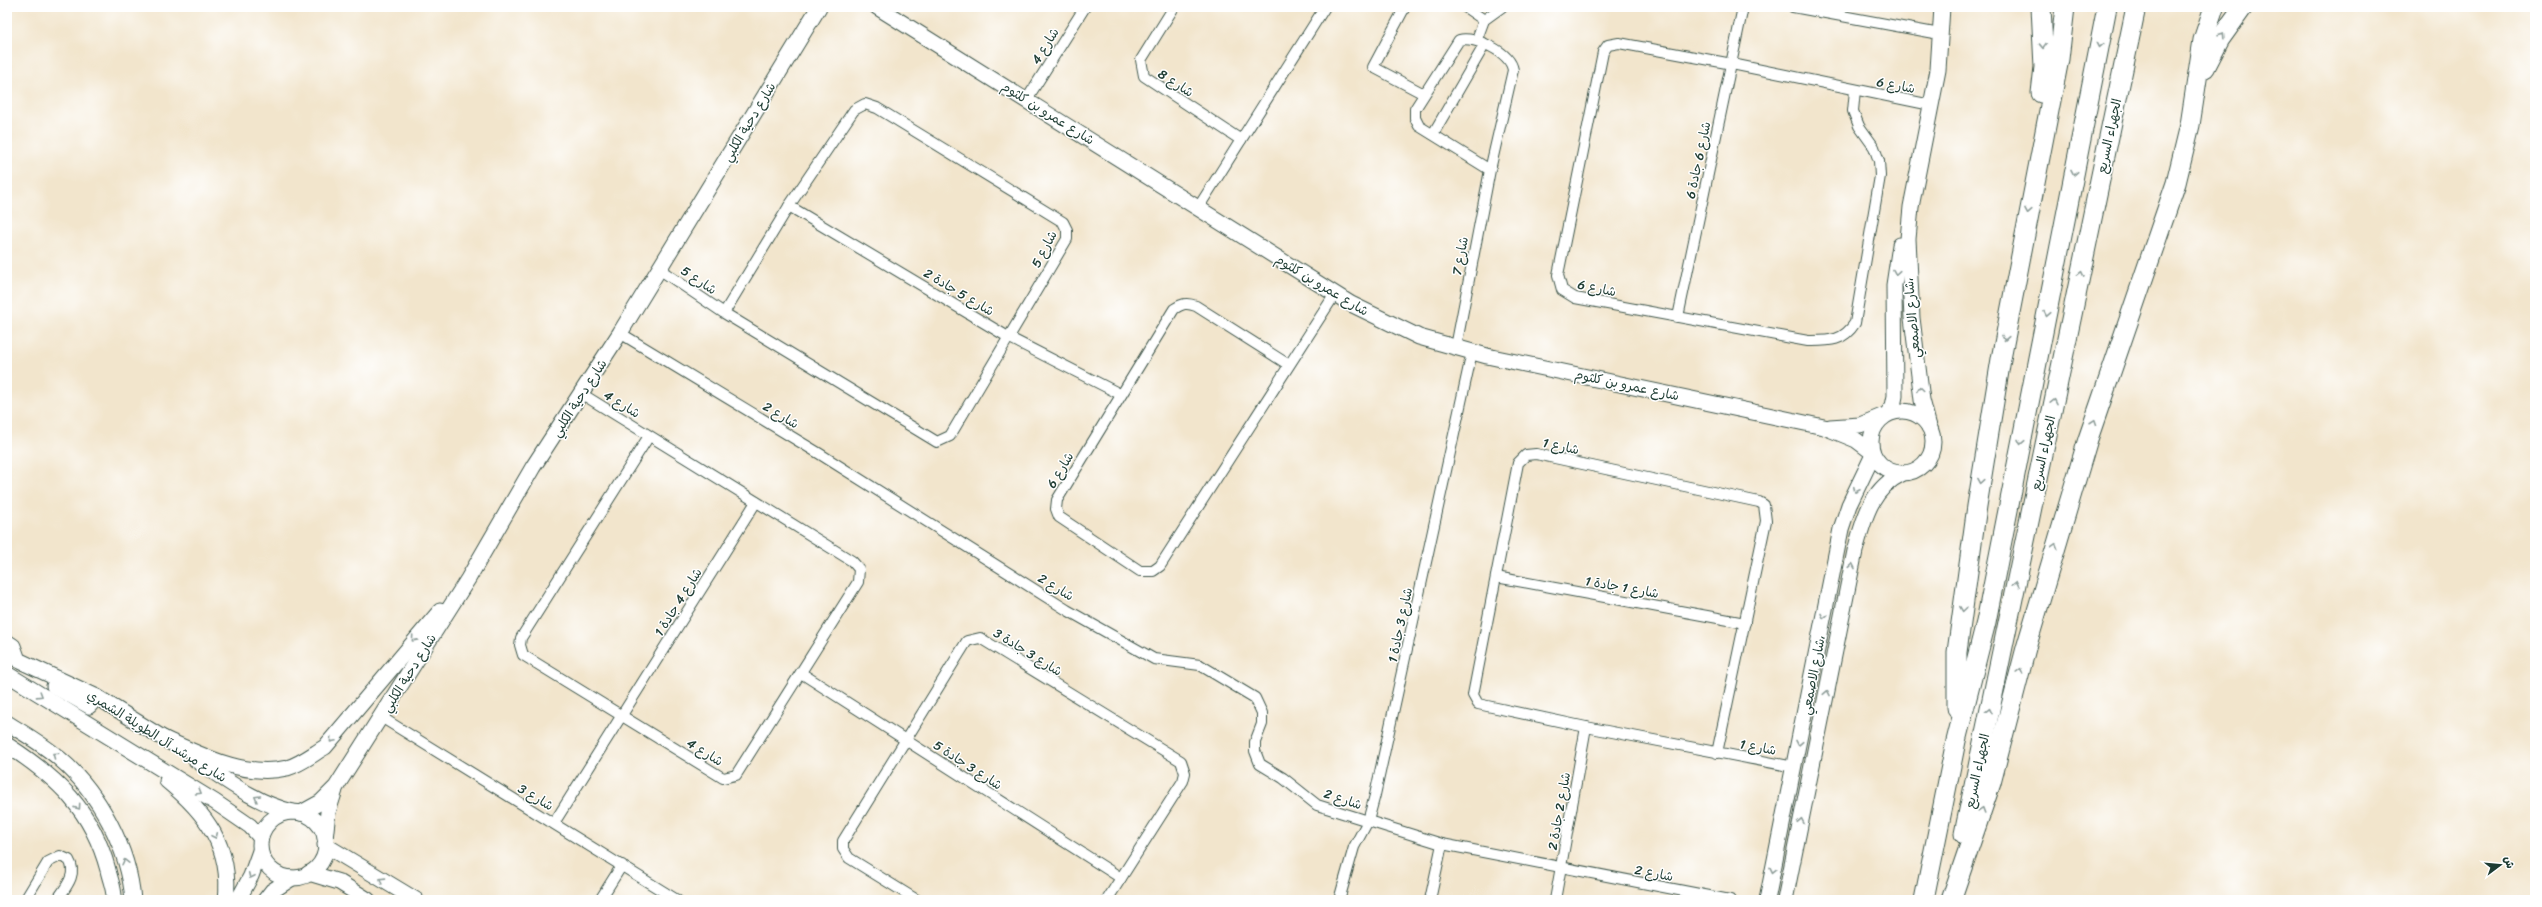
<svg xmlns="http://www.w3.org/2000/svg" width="2542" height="907" viewBox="0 0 2542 907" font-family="Sriracha,'Playpen Sans Arabic',sans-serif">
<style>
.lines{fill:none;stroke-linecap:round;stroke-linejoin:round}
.street-casing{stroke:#3f564b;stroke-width:12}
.secondary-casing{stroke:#3f564b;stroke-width:17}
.highway-casing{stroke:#3f564b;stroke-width:21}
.street{stroke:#fff;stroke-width:10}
.secondary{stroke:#fff;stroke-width:15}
.highway{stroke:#fff;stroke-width:19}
.oneway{stroke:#8f9e9a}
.labels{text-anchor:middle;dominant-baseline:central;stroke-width:3;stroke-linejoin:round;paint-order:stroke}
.street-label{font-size:13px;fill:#1f3d34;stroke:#fff}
</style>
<rect width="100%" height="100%" fill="#fff"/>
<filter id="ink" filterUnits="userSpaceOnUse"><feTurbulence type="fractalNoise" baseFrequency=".025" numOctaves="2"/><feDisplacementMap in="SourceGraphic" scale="8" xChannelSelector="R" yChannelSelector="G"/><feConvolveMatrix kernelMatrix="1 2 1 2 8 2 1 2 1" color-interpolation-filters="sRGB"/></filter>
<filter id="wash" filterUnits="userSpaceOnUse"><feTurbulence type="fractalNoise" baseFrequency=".012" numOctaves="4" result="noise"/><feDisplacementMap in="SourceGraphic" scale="16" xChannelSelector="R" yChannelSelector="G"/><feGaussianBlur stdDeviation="0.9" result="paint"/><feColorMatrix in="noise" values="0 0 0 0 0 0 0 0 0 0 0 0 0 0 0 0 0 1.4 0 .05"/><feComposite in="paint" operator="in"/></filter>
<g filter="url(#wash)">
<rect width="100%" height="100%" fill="#f2e5cc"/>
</g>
<g filter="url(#ink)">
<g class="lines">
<defs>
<g id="street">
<path d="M1174,7L1141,60L1144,76L1241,140"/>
<path d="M1405,7L1373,67L1424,94"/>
<path d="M1465,7L1484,20"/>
<path d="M1793,7L1940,34"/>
<path d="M1477,39L1484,20L1502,7"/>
<path d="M1855,90L1853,111L1859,126L1874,147L1879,161L1880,176L1855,323C1843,342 1829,341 1808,341L1575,298L1562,290L1558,275L1603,52L1608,45L1619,43L1732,64L1931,105"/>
<path d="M1027,99L1085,7"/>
<path d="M1433,134L1485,44"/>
<path d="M789,206L1008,337L1120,394"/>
<path d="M1198,208L1325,7"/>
<path d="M659,269L724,313L937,442L950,436L1067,239V230L1063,222L877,108L865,104L854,110L789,206L724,313"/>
<path d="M1678,317L1743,7"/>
<path d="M620,333L820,454L1067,610L1154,659L1200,665L1255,698L1262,713V724L1255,742V751L1260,764L1283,778L1317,805L1442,844L1730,900"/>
<path d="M1456,347L1490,170L1513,70C1510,52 1476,36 1459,40L1415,109V118L1419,126L1490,170"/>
<path d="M1289,365L1196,306C1186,302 1182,304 1174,309L1057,500L1056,509L1059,517L1140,571H1153L1160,566L1335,294"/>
<path d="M582,394L852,561L859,569L858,582L736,775L723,778L523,655L520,645L521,638L649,436"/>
<path d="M1496,577L1745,623"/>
<path d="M801,673L1121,878"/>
<path d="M381,717L677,900"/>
<path d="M1717,753L1766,521L1764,505L1759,502L1536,454L1526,455L1518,463L1473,695L1478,704L1586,727L1794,767"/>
<path d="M554,823L756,502"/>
<path d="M25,900L48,862L60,856L69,860C78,875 65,888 57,900"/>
<path d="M600,900L622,865"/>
<path d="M917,900L849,858L843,849V841L967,641L980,638L1181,761L1185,773L1183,781L1107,900"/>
<path d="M1339,900L1354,847L1368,821L1375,795L1472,352"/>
<path d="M1430,900L1442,844"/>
<path d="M1555,900L1586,727"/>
</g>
<g id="secondary">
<path d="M877,7L1351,304L1419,337L1487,356L1824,427L1856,440L1872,452"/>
<circle cx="1902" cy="442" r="31"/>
<path d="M1887,414L1893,406L1895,396L1894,285L1900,245"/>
<path d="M1830,427L1860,425L1882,416"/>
<path d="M1929,427L1922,400L1912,318L1908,239L1911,207L1938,70L1942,7"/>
<path d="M7,642L13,646L18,660L97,697L171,743"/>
<path d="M7,674L215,802L250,826L261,838"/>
<path d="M54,686L89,706L97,697"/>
<path d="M7,723C25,734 44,745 60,759C99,792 129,849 133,900"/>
<path d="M163,738C201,755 244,778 287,768C301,764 313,754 325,747L440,611"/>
<path d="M7,745C58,778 92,810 108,870C110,880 115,890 114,900"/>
<path d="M196,760C226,780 257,804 293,812"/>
<path d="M167,781C206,813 232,847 226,900"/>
<circle cx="293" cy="845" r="33"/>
<path d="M301,813L321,802L336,787L468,579L533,467L620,333L819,7"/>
<path d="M325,839L328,812L335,790"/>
<path d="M325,845L416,900"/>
<path d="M309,873L339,882L368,900"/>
<path d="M238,900L251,876L260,851"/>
<path d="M265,900L272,891L292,878"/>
<path d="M1767,900L1841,529L1849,505L1873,455"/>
<path d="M1785,900L1855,551C1864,519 1870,489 1903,473"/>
</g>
<g id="highway">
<path d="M2041,7L2044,67L2041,93"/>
<path d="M2205,68L2220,39L2243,7"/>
<path d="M1957,708V652L1977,506L2001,359L2059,59L2065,7"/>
<path d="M1964,834L2136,7"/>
<path d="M1924,900L1956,741L1986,622L2107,7"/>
<path d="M1951,900L1991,783L2026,648L2088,439L2176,183L2190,125L2203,40L2214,7"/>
</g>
</defs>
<use href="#street" class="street-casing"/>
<use href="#secondary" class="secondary-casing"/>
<use href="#highway" class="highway-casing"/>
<use href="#street" class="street"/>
<use href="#secondary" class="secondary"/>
<use href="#highway" class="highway"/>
</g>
<defs><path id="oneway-chevron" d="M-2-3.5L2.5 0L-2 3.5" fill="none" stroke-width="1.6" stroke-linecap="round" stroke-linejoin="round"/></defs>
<g class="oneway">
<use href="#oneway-chevron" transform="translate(2222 35) rotate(-57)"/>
<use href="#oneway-chevron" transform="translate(2100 45) rotate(101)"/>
<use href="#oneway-chevron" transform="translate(2043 46) rotate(88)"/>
<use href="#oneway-chevron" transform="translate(2074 173) rotate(101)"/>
<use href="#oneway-chevron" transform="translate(2028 211) rotate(100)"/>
<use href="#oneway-chevron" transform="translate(1896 272) rotate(99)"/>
<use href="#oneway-chevron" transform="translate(2081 274) rotate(-78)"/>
<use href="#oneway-chevron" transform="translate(2047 314) rotate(101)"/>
<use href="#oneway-chevron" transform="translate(2005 338) rotate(100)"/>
<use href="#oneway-chevron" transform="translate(1920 389) rotate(-98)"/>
<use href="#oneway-chevron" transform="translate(2054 402) rotate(-78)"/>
<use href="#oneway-chevron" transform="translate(2094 422) rotate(-71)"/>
<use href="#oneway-chevron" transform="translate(2021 442) rotate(101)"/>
<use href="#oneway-chevron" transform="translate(1981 481) rotate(99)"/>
<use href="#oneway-chevron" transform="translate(1856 490) rotate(116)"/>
<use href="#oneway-chevron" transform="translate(2055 546) rotate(-73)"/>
<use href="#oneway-chevron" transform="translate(1852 566) rotate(-79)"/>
<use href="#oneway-chevron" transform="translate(2016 584) rotate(-78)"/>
<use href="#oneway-chevron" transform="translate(1963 609) rotate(98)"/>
<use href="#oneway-chevron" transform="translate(1824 616) rotate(101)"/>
<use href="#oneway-chevron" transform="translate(414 639) rotate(132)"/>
<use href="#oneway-chevron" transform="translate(2020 671) rotate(-75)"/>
<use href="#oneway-chevron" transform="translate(1827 693) rotate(-79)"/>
<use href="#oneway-chevron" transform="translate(40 695) rotate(32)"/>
<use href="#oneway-chevron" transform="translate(1989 711) rotate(-78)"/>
<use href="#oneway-chevron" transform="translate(332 740) rotate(131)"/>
<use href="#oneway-chevron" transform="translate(1799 743) rotate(101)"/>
<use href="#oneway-chevron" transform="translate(55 755) rotate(-144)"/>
<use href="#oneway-chevron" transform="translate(199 792) rotate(31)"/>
<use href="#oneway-chevron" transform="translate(257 798) rotate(-150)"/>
<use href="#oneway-chevron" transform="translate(78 807) rotate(55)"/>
<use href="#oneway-chevron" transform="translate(1982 810) rotate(-73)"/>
<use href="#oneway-chevron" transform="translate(1801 821) rotate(-79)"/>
<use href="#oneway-chevron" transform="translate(215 836) rotate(65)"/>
<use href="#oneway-chevron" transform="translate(125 862) rotate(-103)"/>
<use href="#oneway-chevron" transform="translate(1773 870) rotate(102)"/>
<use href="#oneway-chevron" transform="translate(251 876) rotate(115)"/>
<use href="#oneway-chevron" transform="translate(382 880) rotate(-148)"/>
</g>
</g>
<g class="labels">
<g class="street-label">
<text transform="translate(1045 46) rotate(-58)">شارع 4</text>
<text transform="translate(1176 83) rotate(33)">شارع 8</text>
<text transform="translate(1896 85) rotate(11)">شارع 6</text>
<text transform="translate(1048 113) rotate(32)">شارع عمرو بن كلثوم</text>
<text transform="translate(749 122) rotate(-59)">شارع دحية الكلبي</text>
<text transform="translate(2109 136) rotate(-78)">الجهراء السريع</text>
<text transform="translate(1698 160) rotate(-78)">شارع 6 جادة 6</text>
<text transform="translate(1044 249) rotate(-62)">شارع 5</text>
<text transform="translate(1460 256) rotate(-79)">شارع 7</text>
<text transform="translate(699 280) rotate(34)">شارع 5</text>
<text transform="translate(1322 285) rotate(31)">شارع عمرو بن كلثوم</text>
<text transform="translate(1597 288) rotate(12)">شارع 6</text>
<text transform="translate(959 292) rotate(31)">شارع 5 جادة 2</text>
<text transform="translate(1912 318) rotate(-95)">شارع الاصمعي،</text>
<text transform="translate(1627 385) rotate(12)">شارع عمرو بن كلثوم</text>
<text transform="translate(579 398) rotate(-57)">شارع دحية الكلبي</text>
<text transform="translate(622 404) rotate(32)">شارع 4</text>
<text transform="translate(781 415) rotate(31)">شارع 2</text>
<text transform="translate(1561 446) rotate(12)">شارع 1</text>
<text transform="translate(2043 453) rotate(-78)">الجهراء السريع</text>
<text transform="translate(1060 470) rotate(-59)">شارع 6</text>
<text transform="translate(1056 587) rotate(32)">شارع 2</text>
<text transform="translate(1622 587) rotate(10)">شارع 1 جادة 1</text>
<text transform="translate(678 602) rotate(-58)">شارع 4 جادة 1</text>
<text transform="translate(1400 625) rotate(-78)">شارع 3 جادة 1</text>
<text transform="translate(1028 652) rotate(32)">شارع 3 جادة 3</text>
<text transform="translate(409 673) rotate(-58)">شارع دحية الكلبي</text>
<text transform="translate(1813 675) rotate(-79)">شارع الاصمعي،</text>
<text transform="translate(157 736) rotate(32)">شارع مرشد آل الطويلة الشمري</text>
<text transform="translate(1758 747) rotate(11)">شارع 1</text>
<text transform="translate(705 752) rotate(32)">شارع 4</text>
<text transform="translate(968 765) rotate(33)">شارع 3 جادة 5</text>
<text transform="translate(1977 771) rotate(-78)">الجهراء السريع</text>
<text transform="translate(536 797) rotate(31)">شارع 3</text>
<text transform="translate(1343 799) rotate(19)">شارع 2</text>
<text transform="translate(1559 811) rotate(-80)">شارع 2 جادة 2</text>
<text transform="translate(1654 873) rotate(11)">شارع 2</text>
</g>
</g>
<rect width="2542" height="907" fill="none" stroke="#fff" stroke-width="24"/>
<g transform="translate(2500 865) rotate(74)" stroke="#ffffff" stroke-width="3" paint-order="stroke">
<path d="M0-3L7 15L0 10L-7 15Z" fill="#1f3d34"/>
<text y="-6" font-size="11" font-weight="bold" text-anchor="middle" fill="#1f3d34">ش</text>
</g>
</svg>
